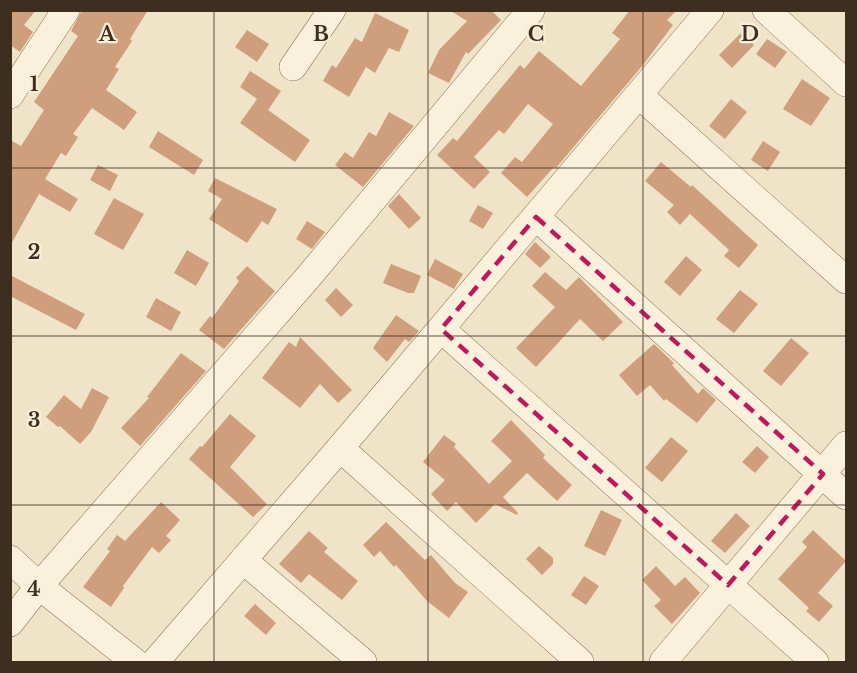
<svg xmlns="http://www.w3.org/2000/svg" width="857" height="673" viewBox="0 0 857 673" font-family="'Libre Baskerville',serif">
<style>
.building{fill:#cf9f7d}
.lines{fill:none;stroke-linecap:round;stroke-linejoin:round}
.minor-casing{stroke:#8d765c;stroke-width:28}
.minor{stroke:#faf1dc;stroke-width:27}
.marked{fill:none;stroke:#c2185b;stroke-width:4.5;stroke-dasharray:12 8;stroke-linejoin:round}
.grid{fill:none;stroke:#3d2e20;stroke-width:1.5;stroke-opacity:0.55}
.grid-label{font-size:20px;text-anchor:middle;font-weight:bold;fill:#3d2e20;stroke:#f7eed8;stroke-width:4.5;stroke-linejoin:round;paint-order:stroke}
</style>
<rect width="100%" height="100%" fill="#f0e4c8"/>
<g class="building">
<path d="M10,10H36L24,25L33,32L20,52L10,45Z"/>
<path d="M82,10H148L130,39L132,41L115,67L119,69L106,90L137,112L124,130L92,108L73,134L78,137L66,156L61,153L45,179L78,199L70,212L39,194L10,246V140L21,146L44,110L34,102L78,36L71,31Z"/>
<path d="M449,10H491L501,20L468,54L466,52L449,83L428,73L439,50L467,21Z"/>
<path d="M630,10H677L667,20L673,25L643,65L556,168L554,167L527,197L501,173L515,157L522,162L553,124L528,104L504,134L499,130L474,157L490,172L474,189L437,155L453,138L457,141L520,65L524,69L539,51L581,86L620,39L612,33Z"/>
<path d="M375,13L409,30L399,52L389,48L375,73L366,67L349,97L323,81L332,65L336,68L355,38L362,42Z"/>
<path d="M247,30L269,44L257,62L235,47Z"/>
<path d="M741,33L754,45L732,68L719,55Z"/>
<path d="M767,39L787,52L775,68L756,54Z"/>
<path d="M250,71L281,91L268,110L310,140L295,162L240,123L257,99L240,87Z"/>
<path d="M802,79L830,98L811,126L783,109Z"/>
<path d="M731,99L747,112L725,139L709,126Z"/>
<path d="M389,112L414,126L363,187L335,165L345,152L353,158L369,132L376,136Z"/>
<path d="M158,131L203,160L194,175L149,147Z"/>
<path d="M763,141L780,152L768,171L751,160Z"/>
<path d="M661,162L691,187L692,185L758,245L739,268L724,256L729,250L690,214L680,225L667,212L674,205L645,181Z"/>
<path d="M98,165L118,175L110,191L90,180Z"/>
<path d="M215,178L277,209L268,225L262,221L247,243L209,219L222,199L208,191Z"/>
<path d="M399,194L421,218L409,229L388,206Z"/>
<path d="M114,198L144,214L123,250L94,234Z"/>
<path d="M478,205L493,213L483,229L469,221Z"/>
<path d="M307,221L325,232L312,249L296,239Z"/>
<path d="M535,242L551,257L540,268L525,254Z"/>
<path d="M187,250L209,263L196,286L174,273Z"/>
<path d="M686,256L702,270L680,296L664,282Z"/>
<path d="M435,259L463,274L454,289L427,275Z"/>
<path d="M391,264L421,276L414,293H408L383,283Z"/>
<path d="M247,266L275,291L224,349L199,330L210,316L212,318L239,281L236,278Z"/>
<path d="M545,272L566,290L579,277L623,322L603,341L580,319L536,367L516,348L555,307L532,286Z"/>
<path d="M10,275L85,314L76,330L10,296Z"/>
<path d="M336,288L353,305L341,317L325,300Z"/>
<path d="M740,290L758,304L734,333L716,319Z"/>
<path d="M156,298L181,312L171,331L146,317Z"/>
<path d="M396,315L419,331L409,342L405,339L387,362L373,348Z"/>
<path d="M300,337L352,390L338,403L320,384L300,408L262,378L289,342L296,347Z"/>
<path d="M791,338L809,353L781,386L763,371Z"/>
<path d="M654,344L674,363L672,365L698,394L703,388L716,400L697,423L666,399L664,401L650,385L637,396L619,375Z"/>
<path d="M181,353L206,371L140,446L121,428L149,398L147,397Z"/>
<path d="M92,388L109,397L91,432L80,444L60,426L58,427L46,417L64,395L81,409Z"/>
<path d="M230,414L256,436L230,467L267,504L253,517L189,459L200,446L202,447Z"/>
<path d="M511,420L545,455L543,458L572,485L557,501L527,473L503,497L518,513L517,515L495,504L476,523L456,502L447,511L431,494L445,480L423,462L444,435L456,444L454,447L489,484L512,461L491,441Z"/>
<path d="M671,437L688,451L662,482L645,468Z"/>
<path d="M757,446L769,457L755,473L742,462Z"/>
<path d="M161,502L180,520L166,536L171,540L159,553L152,547L123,586L124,588L111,607L83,587L110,551L107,549L117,535L125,541Z"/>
<path d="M601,510L622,520L605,556L584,546Z"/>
<path d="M736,513L750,526L725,553L711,541Z"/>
<path d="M386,522L425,560L431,555L455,583L468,592L449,618L427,601L396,565L394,567L380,551L374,557L363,545Z"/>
<path d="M813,530L846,561L818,593L833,606L819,622L806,611L809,608L778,579L807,547L802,542Z"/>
<path d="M309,531L328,548L324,552L358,581L342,600L309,574L301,583L279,564Z"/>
<path d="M539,546L553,558V564L542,575L526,559Z"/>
<path d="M656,566L675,586L685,577L700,593L672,624L654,606L661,600L642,580Z"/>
<path d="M584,576L599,586L586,605L571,595Z"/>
<path d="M255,604L276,623L266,635L244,616Z"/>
</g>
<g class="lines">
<defs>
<g id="minor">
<path d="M766,10L846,83"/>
<path d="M293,67L332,10"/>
<path d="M10,95L66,10"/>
<path d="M639,95L846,280"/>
<path d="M536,217L846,496"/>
<path d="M441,329L815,662"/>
<path d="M340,448L580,662"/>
<path d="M10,559L39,586L135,662"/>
<path d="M243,560L363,662"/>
<path d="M10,623L39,586L310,275L531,10"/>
<path d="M155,662L340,448L710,10"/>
<path d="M663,662L846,445"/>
</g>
</defs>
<use href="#minor" class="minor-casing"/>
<use href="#minor" class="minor"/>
</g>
<path class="marked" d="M536,217L823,474L728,585L441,329Z"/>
<path class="grid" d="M214,10V662M428,10V662M643,10V662M10,168H846M10,336H846M10,505H846"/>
<g class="grid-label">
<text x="107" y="41">A</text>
<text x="321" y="41">B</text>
<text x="536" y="41">C</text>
<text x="750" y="41">D</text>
<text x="34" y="91">1</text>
<text x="34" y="259">2</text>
<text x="34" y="427">3</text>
<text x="34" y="596">4</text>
</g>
<rect width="857" height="673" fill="none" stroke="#3d2e20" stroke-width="24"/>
</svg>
